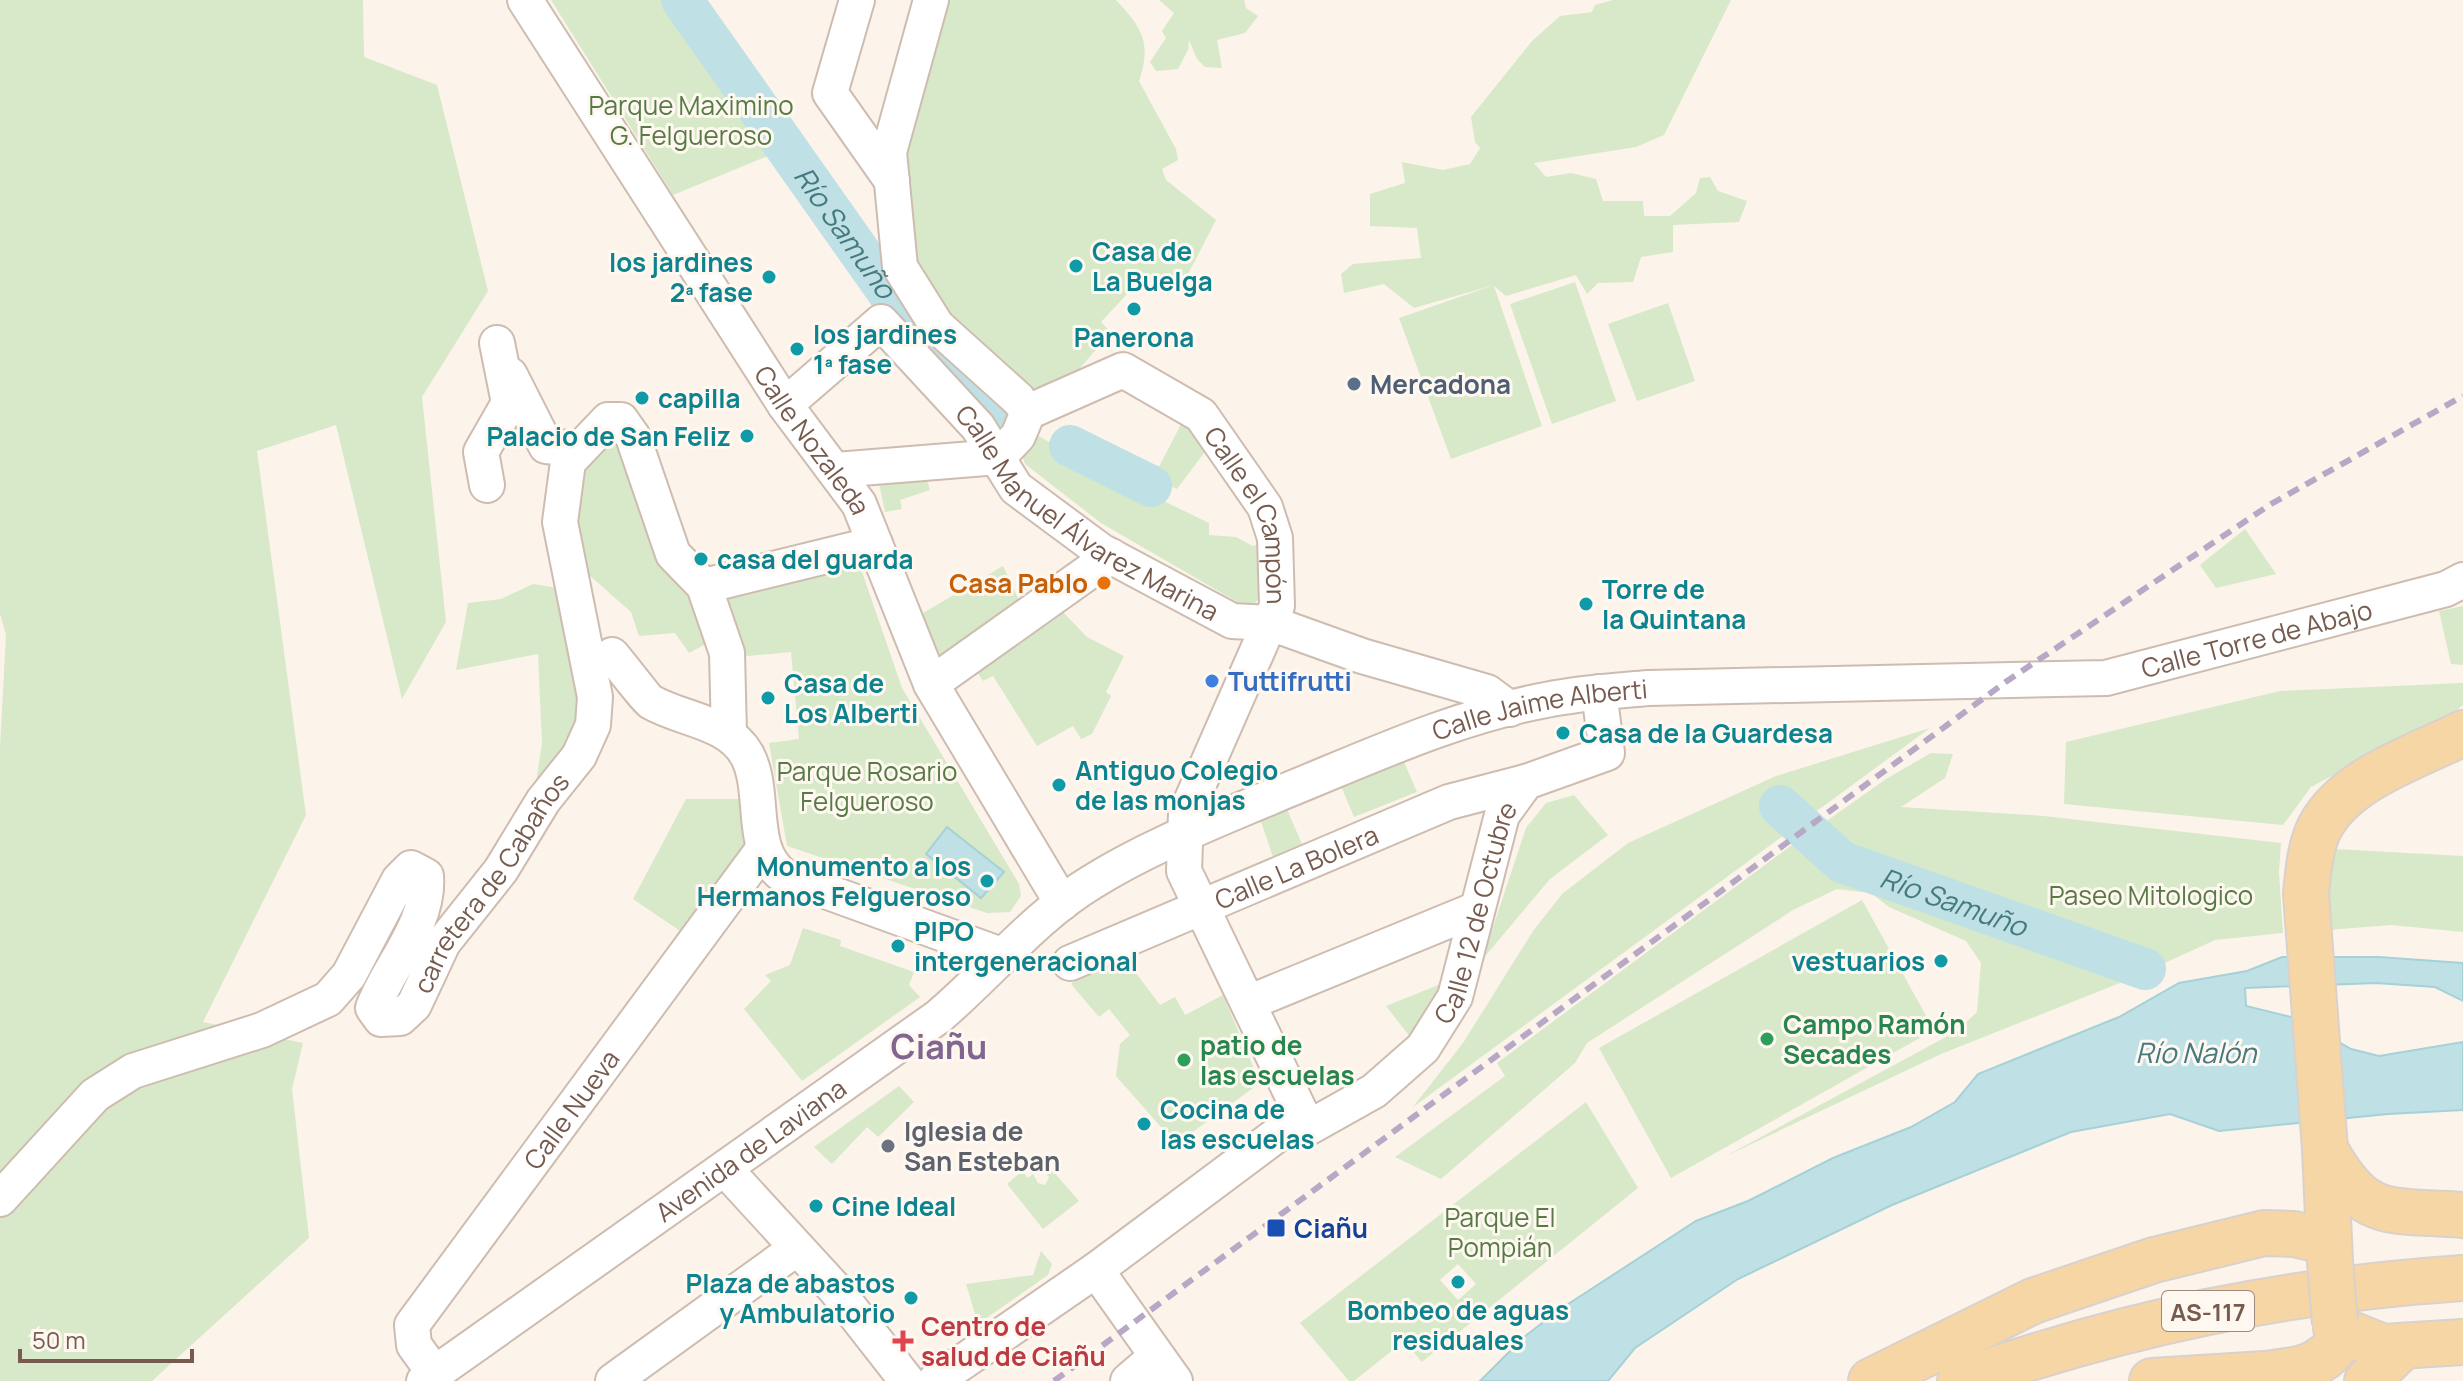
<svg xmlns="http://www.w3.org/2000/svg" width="2463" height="1381" viewBox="0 0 2463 1381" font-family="Manrope,sans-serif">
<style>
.green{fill:#d7e9c8;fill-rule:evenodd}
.water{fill:#bfe1e5;stroke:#a5d1d7;stroke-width:2}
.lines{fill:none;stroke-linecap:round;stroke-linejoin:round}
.river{stroke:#bfe1e5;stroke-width:42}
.minor-casing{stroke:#cebcb0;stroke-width:38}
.major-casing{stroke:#d9d1cd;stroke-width:48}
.minor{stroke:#fff;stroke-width:34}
.major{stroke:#f7d6a6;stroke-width:44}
.rail{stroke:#b7a8c6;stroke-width:6;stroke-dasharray:12 8;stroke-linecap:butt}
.major-bridge-casing{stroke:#d9d1cd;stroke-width:48;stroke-linecap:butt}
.major-bridge{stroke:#f7d6a6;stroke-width:44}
.culture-dot{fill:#0f9aa8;stroke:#fef8f1;stroke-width:3}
.service-dot{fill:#5c6f8a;stroke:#fef8f1;stroke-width:3}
.food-dot{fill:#e8710a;stroke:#fef8f1;stroke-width:3}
.shop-dot{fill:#3f7fe0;stroke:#fef8f1;stroke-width:3}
.leisure-dot{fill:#2e9e5b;stroke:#fef8f1;stroke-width:3}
.worship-dot{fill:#6b7280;stroke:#fef8f1;stroke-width:3}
.transit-dot{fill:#1a4fb4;stroke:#fef8f1;stroke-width:3}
.health-dot{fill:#e0444e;stroke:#fef8f1;stroke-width:3}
.labels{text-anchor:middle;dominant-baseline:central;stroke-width:6;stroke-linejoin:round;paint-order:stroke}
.shield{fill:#fef8f1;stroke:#9f8a7f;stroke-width:2}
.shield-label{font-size:24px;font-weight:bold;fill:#765b4e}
.park-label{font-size:26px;fill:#587b46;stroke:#fef8f1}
.culture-label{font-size:26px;font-weight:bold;fill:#0d838f;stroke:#fef8f1;text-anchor:start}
.service-label{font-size:26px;font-weight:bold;fill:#4e5e75;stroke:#fef8f1;text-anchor:start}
.street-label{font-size:26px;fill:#765b4e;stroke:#fef8f1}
.food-label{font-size:26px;font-weight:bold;fill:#c56008;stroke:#fef8f1;text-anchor:end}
.shop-label{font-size:26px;font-weight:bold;fill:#366cbe;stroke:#fef8f1;text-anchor:start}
.leisure-label{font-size:26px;font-weight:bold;fill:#27864d;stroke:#fef8f1;text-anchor:start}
.worship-label{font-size:26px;font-weight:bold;fill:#5b616d;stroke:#fef8f1;text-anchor:start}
.transit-label{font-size:26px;font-weight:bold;fill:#164399;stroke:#fef8f1;text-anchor:start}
.health-label{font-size:26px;font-weight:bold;fill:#be3a42;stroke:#fef8f1;text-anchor:start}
.water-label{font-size:28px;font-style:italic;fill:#457a81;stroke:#fef8f1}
.district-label{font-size:34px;font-weight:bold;fill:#816691;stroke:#fef8f1}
</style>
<rect width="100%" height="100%" fill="#fcf4ea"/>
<g class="green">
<path d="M0,0H363L364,57L437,85L488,291L422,397L446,622L402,699L336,425L257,451L306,815L203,1022L303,1043L292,1089L309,1238L152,1381H0V747L6,635L0,614Z"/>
<path d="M551,0H671L680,7L780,151L673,195Z"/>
<path d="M949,0H1116C1142,28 1152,42 1139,81L1176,149L1178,160L1162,169L1166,180L1216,220L1186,278L1168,295L1145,275L1101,322L1111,332L1068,382L1035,397L947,319L915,272L903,145Z"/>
<path d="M1159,0H1244L1246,8L1258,16L1245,33L1217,40L1222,68L1205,67L1197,59L1189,40L1188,50L1178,69L1156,71L1150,62L1166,38L1162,31L1174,13Z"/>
<path d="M1613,0H1731L1664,135L1636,147L1534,163L1546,177L1571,173L1596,179L1603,201H1643L1644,216H1670L1696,193L1700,178L1710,177L1718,191L1747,201L1739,222L1673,225V252L1641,257L1633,282L1598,283L1587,294L1576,275L1506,296L1494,286L1542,426L1451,459L1399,318L1494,285L1414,308L1384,284L1344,293L1341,274L1353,264L1421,258L1417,228L1370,226V194L1405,183L1402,162L1443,170L1470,164L1480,148L1475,142L1471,117L1532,41L1560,16L1592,12L1595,5Z"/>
<path d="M1575,282L1616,401L1552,424L1510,304Z"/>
<path d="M1668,303L1695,381L1637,401L1608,324Z"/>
<path d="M1186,415L1207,449L1177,489L1153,478Z"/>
<path d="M1037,435L1081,461L1209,523V535L1236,537L1253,546L1269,539L1262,593L1251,610L1101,523L1025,464L1021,451Z"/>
<path d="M622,438L713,640L689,653L675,633L639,636L631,612L579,566C575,525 565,470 600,439Z"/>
<path d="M923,466L930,490L900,500L902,509L885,512L878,479Z"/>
<path d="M2245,529L2276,574L2216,588L2200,565Z"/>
<path d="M860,566L902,688L1019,884L1021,896L1010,912L987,913L787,846L769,743L799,739L791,652L738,657L721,598Z"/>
<path d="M1003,566L1019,600L939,657L923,613Z"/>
<path d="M533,584L566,589L585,726L534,796L542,743L538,654L456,670L468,603L501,599Z"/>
<path d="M2463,606V665L2451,664L2439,611Z"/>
<path d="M1059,608L1087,637L1124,656L1106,692L1111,696L1092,734L1081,739L1073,726L1037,746L993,676L983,681L975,669Z"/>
<path d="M2463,683V705L2458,709L2311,787L2283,825L2064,804L2066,742L2280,691Z"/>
<path d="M1930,728L1413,1107L1463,1043L1533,931L1562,894L1628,843L1776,776Z"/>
<path d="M1931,753L1953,754L1945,778L1901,807L2044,816L2281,843L2279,872L2283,933L2215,940L2156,967L1867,863L1833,847L1822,828L1828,820L1886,779Z"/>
<path d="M1404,762L1417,792L1354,817L1341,786Z"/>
<path d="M1574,795L1608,835L1550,879L1482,960L1526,828L1546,803Z"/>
<path d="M686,799H746L752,837L686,935L633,899Z"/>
<path d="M1286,807L1302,844L1273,857L1259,816Z"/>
<path d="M1792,845L1802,847L1835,872L1944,914L2135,977L1941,1054L1724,1157L1957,1031L1977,1012L1981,963L1966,941L1889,907L1871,893L1837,889L1793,910L1587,1043L1575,1063L1441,1179L1395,1157L1505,1076L1497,1063Z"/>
<path d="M2334,849L2463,856V932L2391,925L2328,930L2325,883Z"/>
<path d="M1862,900L1934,1030L1671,1178L1599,1048Z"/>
<path d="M803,928L841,940L840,946L914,972L909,985L920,997L802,1081L744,1009L771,981L765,975L790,965Z"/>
<path d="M1120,952L1160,1005L1175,997L1185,1015L1223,995L1260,1083L1176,1144L1116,1076L1120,1044L1130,1035L1109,1009L1099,1017L1071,984L1084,971Z"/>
<path d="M1448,981L1414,1042L1386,1006Z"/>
<path d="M899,1086L914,1102L878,1137L867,1127L832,1164L814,1147Z"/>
<path d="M1586,1102L1638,1188L1422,1362L1404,1341L1354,1381H1349L1300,1323ZM1458,1264L1476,1284L1458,1300L1440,1280Z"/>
<path d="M1046,1163L1079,1201L1043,1229L1007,1184L1022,1171L1028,1178L1033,1174L1038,1183L1045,1185L1049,1177L1040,1168Z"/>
<path d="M1041,1251L1052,1264L1048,1275L978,1324L966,1284L1033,1275Z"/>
</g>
<g class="water">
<path d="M947,827L1004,872L981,898L926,854Z"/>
<path d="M2282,957H2379L2463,963V1001L2435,987L2376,983L2245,988L2246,1006L2299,1019L2351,1049L2379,1056L2463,1042V1110L2388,1114L2219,1131L2170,1114L2071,1132L1892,1205L1738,1279L1635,1348L1608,1381H1480L1524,1337L1559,1310L1696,1221L1748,1201L1833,1158L1911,1127L1955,1102L1978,1074L2119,1017L2179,983L2247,971Z"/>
</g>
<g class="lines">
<g class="river">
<path id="s1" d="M682,0L909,322L999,411"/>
<path d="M1070,446L1151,486"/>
<path id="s2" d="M1780,806L1842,862L2145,969"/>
</g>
<defs>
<g id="minor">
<path id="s3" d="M525,0L785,405L859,504L931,684L1062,903"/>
<path d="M857,0L830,93L892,181"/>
<path d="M931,0L889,152L900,267L937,326L1018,399L1028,412L1018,436L998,457"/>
<path d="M510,375L546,446L578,449"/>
<path id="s4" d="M785,405L881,322L978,427L1016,488L1101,551L1232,621L1270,623L1362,656L1487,692L1510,709"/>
<path id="s5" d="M1028,412L1123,370L1201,415L1265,507L1275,538L1277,606L1186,813L1184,871L1308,1128L1374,1091L1423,1048L1455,997L1502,815L1526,782L1607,753L1599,692"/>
<path d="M836,470L998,457"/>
<path d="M487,485L481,452L509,403L497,343"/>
<path d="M704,586L875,544"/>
<path d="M612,655C620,664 646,699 651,702C682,720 728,721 747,755C767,792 747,850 784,876L1004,956"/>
<path d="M931,684L1111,556"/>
<path id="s6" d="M1070,963L1449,802L1526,782"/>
<path d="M1248,1003L1477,909"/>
<path d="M725,1169L836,1290L907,1381"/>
<path id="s7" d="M0,1199L95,1095L133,1071L262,1030L328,999L349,975L399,880L411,868L426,876C430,923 389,966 373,1008L381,1019L400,1018L414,1005L443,943L501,870L543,801L579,756L593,725L595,697L560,522L568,462L608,420H621L633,437L673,554L704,586L727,653L729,734"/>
<path d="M1096,1270L1175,1381"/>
<path id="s8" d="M435,1374L414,1345L412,1325L764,848"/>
<path id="s9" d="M424,1381L938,1017C990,973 1034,917 1092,882C1150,846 1215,821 1278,794C1365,759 1453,717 1546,700C1579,693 1614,691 1648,688L2106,678L2446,589L2463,580"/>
<path d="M613,1381L797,1248"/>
<path d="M935,1381L1096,1270L1302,1116"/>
<path d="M1128,1381L1156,1357"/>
</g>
<g id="major">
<path d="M2325,1149C2365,1222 2388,1209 2463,1215"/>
<path d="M2330,1261L2325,1149L2306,894C2308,873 2310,846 2320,827C2346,778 2416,757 2463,733"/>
<path d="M2336,1328L2383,1347L2463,1342"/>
<path d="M2265,1374C2296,1370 2316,1370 2337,1345"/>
<path d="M1871,1381L2033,1301L2154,1260L2264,1233L2294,1234L2328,1242"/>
<path d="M1960,1381C2129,1322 2285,1290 2463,1278"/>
<path d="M2152,1381L2265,1374L2291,1381"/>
<path d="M2367,1381L2402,1347"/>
</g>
</defs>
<use href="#minor" class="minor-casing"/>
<use href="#major" class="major-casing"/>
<use href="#minor" class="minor"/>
<use href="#major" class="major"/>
<path class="rail" d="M1054,1381L2007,681L2271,504L2463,396"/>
<defs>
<path id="major-bridge" d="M2330,1261L2335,1323"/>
</defs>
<use href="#major-bridge" class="major-bridge-casing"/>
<use href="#major-bridge" class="major-bridge"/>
</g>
<g class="culture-dot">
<circle cx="1076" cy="266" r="8"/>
<circle cx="769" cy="277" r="8"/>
<circle cx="1134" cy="309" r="8"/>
<circle cx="797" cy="349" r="8"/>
<circle cx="642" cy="398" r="8"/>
<circle cx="747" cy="436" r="8"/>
<circle cx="701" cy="559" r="8"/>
<circle cx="1586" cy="604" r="8"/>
<circle cx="768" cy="698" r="8"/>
<circle cx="1563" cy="733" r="8"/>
<circle cx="1059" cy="785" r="8"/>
<circle cx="987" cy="881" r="8"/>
<circle cx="898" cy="946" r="8"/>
<circle cx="1941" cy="961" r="8"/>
<circle cx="1144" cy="1124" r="8"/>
<circle cx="816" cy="1206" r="8"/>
<circle cx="1458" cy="1282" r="8"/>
<circle cx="911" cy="1298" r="8"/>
</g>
<circle class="service-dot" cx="1354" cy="384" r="8"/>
<circle class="food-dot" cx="1104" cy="583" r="8"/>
<circle class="shop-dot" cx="1212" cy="681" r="8"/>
<g class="leisure-dot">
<circle cx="1767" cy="1039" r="8"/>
<circle cx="1184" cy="1060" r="8"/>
</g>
<circle class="worship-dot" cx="888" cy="1146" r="8"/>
<rect class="transit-dot" x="1266" y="1218" width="20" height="20" rx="4"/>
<path class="health-dot" d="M899 1329h8v8h8v8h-8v8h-8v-8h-8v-8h8z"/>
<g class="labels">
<rect class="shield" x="2162" y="1291" width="92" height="40" rx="6"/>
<g class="shield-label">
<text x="2208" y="1311">AS-117</text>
</g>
<g class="park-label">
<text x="691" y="105">Parque Maximino<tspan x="691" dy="30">G. Felgueroso</tspan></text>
<text x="867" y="771">Parque Rosario<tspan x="867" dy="30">Felgueroso</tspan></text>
<text x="2151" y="895">Paseo Mitologico</text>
<text x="1500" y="1217">Parque El<tspan x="1500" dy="30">Pompián</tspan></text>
</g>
<g class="culture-label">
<text x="1092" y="251">Casa de<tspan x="1092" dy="30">La Buelga</tspan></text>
<text x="753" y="262" text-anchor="end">los jardines<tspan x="753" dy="30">2ª fase</tspan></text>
<text x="813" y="334">los jardines<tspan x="813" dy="30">1ª fase</tspan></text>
<text x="1134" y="337" text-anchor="middle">Panerona</text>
<text x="658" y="398">capilla</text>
<text x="731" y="436" text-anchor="end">Palacio de San Feliz</text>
<text x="717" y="559">casa del guarda</text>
<text x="1602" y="589">Torre de<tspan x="1602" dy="30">la Quintana</tspan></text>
<text x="784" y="683">Casa de<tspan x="784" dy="30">Los Alberti</tspan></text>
<text x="1579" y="733">Casa de la Guardesa</text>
<text x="1075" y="770">Antiguo Colegio<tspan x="1075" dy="30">de las monjas</tspan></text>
<text x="971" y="866" text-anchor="end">Monumento a los<tspan x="971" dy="30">Hermanos Felgueroso</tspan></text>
<text x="914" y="931">PIPO<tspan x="914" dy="30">intergeneracional</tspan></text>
<text x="1925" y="961" text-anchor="end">vestuarios</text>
<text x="1160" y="1109">Cocina de<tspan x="1160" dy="30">las escuelas</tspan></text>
<text x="832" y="1206">Cine Ideal</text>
<text x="895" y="1283" text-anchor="end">Plaza de abastos<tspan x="895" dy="30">y Ambulatorio</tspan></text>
<text x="1458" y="1310" text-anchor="middle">Bombeo de aguas<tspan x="1458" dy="30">residuales</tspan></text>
</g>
<g class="service-label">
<text x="1370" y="384">Mercadona</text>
</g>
<g class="street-label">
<text stroke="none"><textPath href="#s3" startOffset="526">Calle Nozaleda</textPath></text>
<text stroke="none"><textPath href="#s4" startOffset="412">Calle Manuel Álvarez Marina</textPath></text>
<text stroke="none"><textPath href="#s5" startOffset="308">Calle el Campón</textPath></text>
<text stroke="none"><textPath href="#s9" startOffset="2042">Calle Torre de Abajo</textPath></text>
<text stroke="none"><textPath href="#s9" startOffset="1318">Calle Jaime Alberti</textPath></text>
<text stroke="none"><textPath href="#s6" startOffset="246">Calle La Bolera</textPath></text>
<text stroke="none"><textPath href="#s7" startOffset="908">carretera de Cabaños</textPath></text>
<text stroke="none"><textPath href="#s5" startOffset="1264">Calle 12 de Octubre</textPath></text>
<text stroke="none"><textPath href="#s8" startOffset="324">Calle Nueva</textPath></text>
<text stroke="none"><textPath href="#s9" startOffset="400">Avenida de Laviana</textPath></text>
</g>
<g class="food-label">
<text x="1088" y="583">Casa Pablo</text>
</g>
<g class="shop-label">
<text x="1228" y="681">Tuttifrutti</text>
</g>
<g class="leisure-label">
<text x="1783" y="1024">Campo Ramón<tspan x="1783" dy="30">Secades</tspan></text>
<text x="1200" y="1045">patio de<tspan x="1200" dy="30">las escuelas</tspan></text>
</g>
<g class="worship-label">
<text x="904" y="1131">Iglesia de<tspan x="904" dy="30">San Esteban</tspan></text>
</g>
<g class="transit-label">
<text x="1294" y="1228">Ciañu</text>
</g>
<g class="health-label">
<text x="921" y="1326">Centro de<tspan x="921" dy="30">salud de Ciañu</tspan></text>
</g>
<g class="water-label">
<text stroke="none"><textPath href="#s1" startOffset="284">Río Samuño</textPath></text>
<text stroke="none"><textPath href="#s2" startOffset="202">Río Samuño</textPath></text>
<text x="2196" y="1052">Río Nalón</text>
</g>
<g class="district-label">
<text x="939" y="1046">Ciañu</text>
</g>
</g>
<path d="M20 1349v12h172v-12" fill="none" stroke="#765b4e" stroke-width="4"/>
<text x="32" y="1349" font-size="24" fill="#765b4e" stroke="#fef8f1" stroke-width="6" paint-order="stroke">50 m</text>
</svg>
